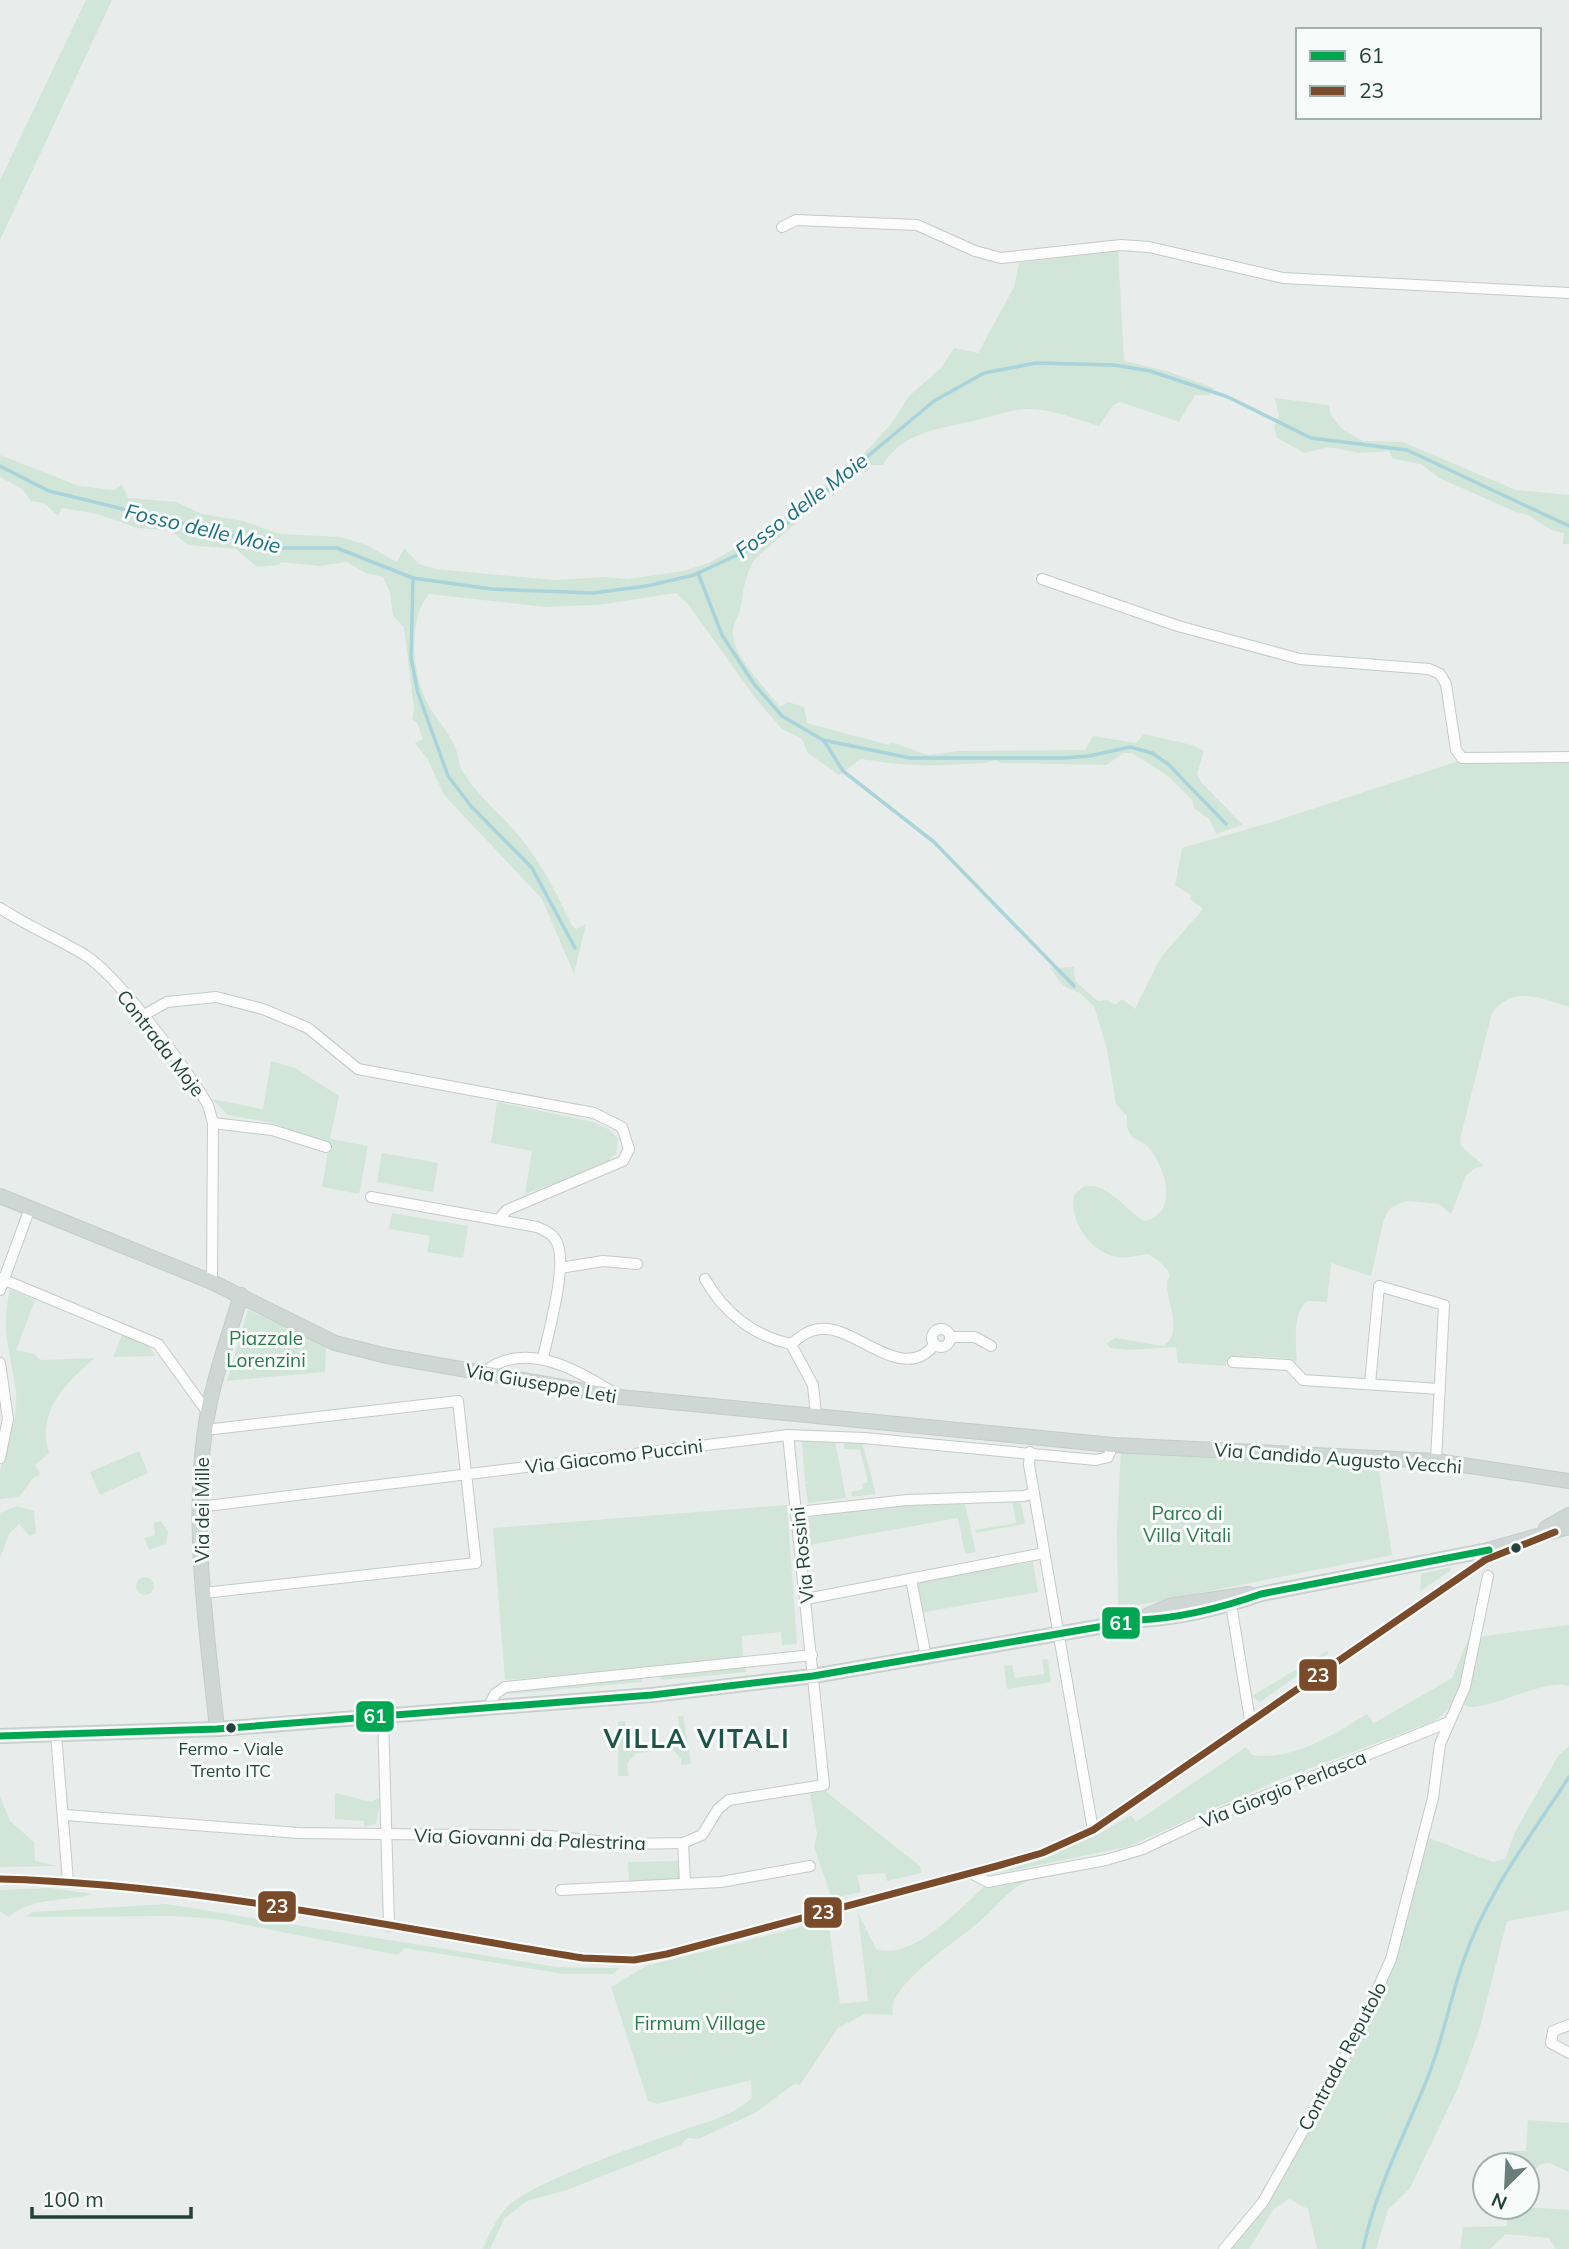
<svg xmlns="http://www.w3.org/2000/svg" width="1569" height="2249" viewBox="0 0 1569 2249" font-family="Mulish,sans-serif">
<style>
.green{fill:#d1e6d8}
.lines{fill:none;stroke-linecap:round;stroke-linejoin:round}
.stream{stroke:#a9d4db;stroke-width:3.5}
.minor-casing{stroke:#c5cac8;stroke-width:12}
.major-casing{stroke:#c3ccc9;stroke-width:16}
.minor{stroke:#fcfcfc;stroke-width:10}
.major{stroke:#cfd7d5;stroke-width:14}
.bus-1-casing{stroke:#f7fbf9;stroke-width:12}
.bus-2-casing{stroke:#f7fbf9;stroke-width:12}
.bus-1{stroke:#00a651;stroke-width:7}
.bus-2{stroke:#7a4b2a;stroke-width:7}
.bus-dot{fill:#24423a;stroke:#f7fbf9;stroke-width:2.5}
.labels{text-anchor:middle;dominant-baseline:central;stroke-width:6;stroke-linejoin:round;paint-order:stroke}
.bus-label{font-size:17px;fill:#24423a;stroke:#f7fbf9}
.street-label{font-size:19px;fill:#24423a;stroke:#f7fbf9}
.park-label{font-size:19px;fill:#2d7a4b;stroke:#f7fbf9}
.water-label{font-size:21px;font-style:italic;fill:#1c6f80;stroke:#f7fbf9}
.district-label{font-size:26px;font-weight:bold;letter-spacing:2px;fill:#1f5548;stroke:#f7fbf9}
.line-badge{stroke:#f7fbf9;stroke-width:2.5}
.badge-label{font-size:19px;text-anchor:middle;font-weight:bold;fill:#fff}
</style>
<rect width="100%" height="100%" fill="#e8edeb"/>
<g class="green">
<path d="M86,0H112L0,240V180Z"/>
<path d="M1118,250L1124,361L1167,371L1214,388L1210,395H1195L1179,422L1120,402L1113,405L1099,426C1076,419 1050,408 1025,409C1009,410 993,416 978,420C944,428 902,431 883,465H862L755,559C745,574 744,588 741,605C740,615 734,621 733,630C730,653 767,690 780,707L788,702L804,707L807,723L889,745L891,742L928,755L958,751L1085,750L1093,736L1136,743L1144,734L1192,745L1204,751L1197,774L1202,783L1243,825L1216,834L1210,820L1194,808L1192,800L1168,776L1132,753H1123L1107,765L1002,763L995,760C983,765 977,763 964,764C928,767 897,765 861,759L839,775L808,753L801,738L782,729L756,699L688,604L676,593L598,605L546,607L429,594C407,620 412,677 429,706C437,720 449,732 455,747C459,755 458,765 463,772C480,800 508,819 526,845C545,870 558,896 571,924L576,929L586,924L574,974L542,899L444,795L428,760L415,743L423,739L417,723L412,719L414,708L404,627L393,616L390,592L383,577L366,573L346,562L320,566L281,562L279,565L257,567L236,549L188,545L171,531L138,528L97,514L62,508L58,516L44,503L31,501L22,489L0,477V455L79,486L114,490L122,484L128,498L176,502L202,514L243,521L280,534L340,537L367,545L397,562L404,548L419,564L436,569L554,580L602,577L628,579L683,571L709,563L773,526L860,458L891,424L909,396L941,368L954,348L978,353L1014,287L1019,263Z"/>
<path d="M1275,398L1329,405L1331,415L1341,428L1362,441L1403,442L1516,490L1569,495V544H1563L1564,533C1545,532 1535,514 1516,512L1439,478L1421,464L1393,459L1389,451L1360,453L1328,447L1305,453L1277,438L1274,427L1279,416Z"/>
<path d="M1569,759V1007C1541,998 1512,985 1492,1013L1460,1139L1461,1146L1484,1166L1475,1168L1466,1176L1451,1214L1439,1204L1420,1202L1406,1201L1390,1208L1384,1219L1371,1276L1331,1263L1327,1302L1307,1301C1292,1314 1296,1344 1297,1362L1286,1358L1246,1356L1245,1359H1227L1226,1366L1178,1363L1176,1347L1131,1350L1110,1348L1107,1343L1115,1338L1163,1346C1184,1333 1167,1305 1167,1284C1167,1280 1170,1278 1169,1274C1167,1266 1155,1259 1149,1254C1138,1255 1128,1259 1117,1257C1090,1252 1069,1221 1074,1195C1096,1167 1125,1210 1144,1221C1180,1214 1166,1165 1146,1145C1140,1140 1133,1140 1129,1132C1126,1127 1127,1123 1127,1116L1116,1104L1107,1049L1094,1006L1080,993L1063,986L1050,968L1074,967L1075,981L1098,1001L1107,1000L1116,1005L1122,999L1135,1009L1161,957L1203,909L1190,899L1191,895L1175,885L1182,848L1272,822L1462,760L1471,764L1549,763Z"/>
<path d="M271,1061L295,1068L339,1096L330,1139L368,1146L359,1194L322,1187L329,1145L273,1123L228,1115L212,1099L263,1109Z"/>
<path d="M497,1102L594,1122L610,1130L618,1139L616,1154L603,1166L525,1194L532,1151L491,1143Z"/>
<path d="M382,1153L438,1163L433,1192L377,1182Z"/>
<path d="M392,1213L468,1226L463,1258L427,1252L430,1236L389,1229Z"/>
<path d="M10,1289L35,1300L16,1350L34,1354L41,1360L95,1358C66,1382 36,1412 49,1453L35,1465L40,1474L33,1478L19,1497L0,1499C0,1491 0,1481 0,1472C4,1446 19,1421 16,1393C11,1349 0,1335 10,1289Z"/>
<path d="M248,1310L326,1345L325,1372L227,1381Z"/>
<path d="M122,1335L147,1345L156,1356L113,1357Z"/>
<path d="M802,1441H835L846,1498L808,1503L805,1483L811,1481L805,1482Z"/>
<path d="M844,1441L862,1442L876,1494L852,1497L851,1492L863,1489L862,1484L868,1482L860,1450L844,1449Z"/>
<path d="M1121,1450L1378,1465L1392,1555L1118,1609L1117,1529Z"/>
<path d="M139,1451L148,1473L100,1495L90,1472Z"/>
<path d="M1012,1500L1021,1503L1025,1524L976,1533L975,1530L1016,1523Z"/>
<path d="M965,1504L976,1552L965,1554L958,1518L809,1545L806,1518L882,1506Z"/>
<path d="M787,1505L797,1644L782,1645L781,1632L742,1636L743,1661L505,1680L493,1528Z"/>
<path d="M17,1506L34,1511L36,1533L30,1536L19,1524L9,1534L0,1558V1513Z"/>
<path d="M161,1521L168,1531L166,1544L149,1550L144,1538L155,1535L154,1523Z"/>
<path d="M1033,1562L1038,1592L920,1613L914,1583Z"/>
<path d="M1451,1567L1450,1571L1420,1591L1421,1574Z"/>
<circle cx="145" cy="1586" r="9"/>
<path d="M1569,1625V1686C1543,1677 1481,1716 1464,1705L1479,1641L1484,1636Z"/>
<path d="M1473,1628C1466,1660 1464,1701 1435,1721L1281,1779L1127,1847L995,1874L1053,1854L1103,1832L1131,1815L1136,1822L1246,1747L1252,1755C1293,1761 1333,1735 1367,1714L1374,1723L1452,1678Z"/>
<path d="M1327,1651L1329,1653L1260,1702L1252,1696Z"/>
<path d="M1048,1659L1051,1682L1007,1689L1004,1666L1012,1665L1015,1678L1044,1674L1042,1660Z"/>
<path d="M744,1666L747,1672L661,1680L660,1673Z"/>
<path d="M641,1675L642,1682L507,1694V1691Z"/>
<path d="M678,1716H683L691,1764L681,1765V1759L673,1750L660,1751L659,1743L680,1741Z"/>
<path d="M625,1721L627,1745L647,1744L648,1752L636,1753L627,1764L628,1776H618V1722Z"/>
<path d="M1569,1746V1910L1507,1921L1479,2031L1458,2088L1410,2188L1388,2210L1376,2249H1317L1308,2209L1289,2199L1274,2209L1249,2249H1231L1264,2206L1373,2012L1395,1962L1429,1838L1493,1862L1505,1859L1515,1832L1558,1756Z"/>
<path d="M825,1791L920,1866L922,1873L887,1881L885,1873L857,1875L861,1892L832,1899L814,1847L817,1834L810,1794Z"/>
<path d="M335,1793L371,1802L378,1798L380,1802L376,1824L364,1827V1821L335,1819Z"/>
<path d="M0,1796L10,1821L34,1842L35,1861L58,1866L0,1867Z"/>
<path d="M679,1861L680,1881L629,1882L628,1862Z"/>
<path d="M1045,1874C1035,1878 1024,1882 1015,1888C1002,1898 992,1911 979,1922C959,1940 885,1986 893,2015L865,2014L838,2028L800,2085L794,2084L755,2113L698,2139L687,2138L681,2145L567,2190L527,2201L504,2219L490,2249H483C489,2234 496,2219 507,2207C530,2183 643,2144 680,2131C707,2121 729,2118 752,2098L751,2080L657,2104L648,2101L611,1987L646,1966L828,1920L840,2004L868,2001L858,1913L876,1949C912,1962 961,1907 986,1885L998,1887Z"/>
<path d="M51,1888L93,1894C60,1903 38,1895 8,1917L0,1911V1890Z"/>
<path d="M166,1904L557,1967L620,1968L613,1974H563L404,1948L398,1955L216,1919L172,1916L26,1917L32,1912Z"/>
<path d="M1528,2120L1569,2123V2172L1549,2163L1541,2164L1532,2172L1527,2190V2165L1508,2164V2151H1526Z"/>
<path d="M1507,2207L1509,2211L1528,2210V2207L1569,2210V2249H1556L1549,2238L1506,2234L1490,2249H1460L1463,2227L1507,2226Z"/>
</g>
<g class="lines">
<g class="stream">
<path d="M0,466L49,491L283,548H337L413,578L491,589L593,593L647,586L694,575L748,550L784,526L934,401L984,373L1036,363L1114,365L1150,371L1228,397L1311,438L1407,450L1569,526"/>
<path d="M698,573L722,635L754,684L782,716L823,740L910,758H1062L1089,756L1130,747L1152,753L1168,764L1226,824"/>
<path d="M413,578L411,658L418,693L448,776L471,806L532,868L575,948"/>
<path d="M824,741L843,771L934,842L1074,986"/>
<path d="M1363,2249C1375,2192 1403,2138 1425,2084C1442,2045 1449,2002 1463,1962C1486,1894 1530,1837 1569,1777"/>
</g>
<defs>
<g id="minor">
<path d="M782,227L796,220L917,225L975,251L1001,258L1121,245L1149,247L1283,278L1569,293"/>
<path d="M1042,579L1178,626L1300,659L1429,669L1440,674L1446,684L1456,750L1462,758L1569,757"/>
<path d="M0,908C27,926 57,938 85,955C119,977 186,1068 208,1105L213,1123L212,1282"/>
<path d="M142,1016L167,1002L216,997L263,1009L308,1028L358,1069L594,1113L622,1127L629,1149L623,1161L507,1210L499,1219"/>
<path d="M213,1123L272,1130L326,1147"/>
<path d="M371,1197L537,1227C544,1230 551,1233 555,1239C570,1259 548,1333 543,1358"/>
<path d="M560,1268L603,1261L637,1264"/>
<path d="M0,1278L158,1344L208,1413"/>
<path d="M705,1279C724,1313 754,1336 791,1344L813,1385L816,1415"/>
<path d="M0,1290L30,1208"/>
<circle cx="941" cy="1338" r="9"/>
<path d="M951,1337H975L991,1346"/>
<path d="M791,1344C800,1337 808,1330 820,1329C856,1325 903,1386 935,1344"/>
<path d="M1233,1362L1289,1365L1303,1380L1440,1389"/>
<path d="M0,1363L8,1419L0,1458"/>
<path d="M483,1373C524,1338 580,1371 617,1395"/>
<path d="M1370,1384L1379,1286L1444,1305L1436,1461"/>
<path d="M1030,1452L1029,1465L1093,1830"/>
<path d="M199,1507L788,1435L864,1438L1096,1460L1108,1457L1113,1445"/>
<path d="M798,1512L907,1500L1024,1496L1034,1493"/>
<path d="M911,1579L926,1657"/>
<path d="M204,1593L476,1563L458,1401L205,1430"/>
<path d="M1230,1598L1250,1720"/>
<path d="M806,1599L1044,1553"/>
<path d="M488,1708L495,1694L505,1687L812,1655"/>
<path d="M383,1716L389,1926"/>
<path d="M56,1734L68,1881"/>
<path d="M65,1815L298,1833L549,1836L626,1844L683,1843L702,1835L718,1809L729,1800L824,1785L788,1435"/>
<path d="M683,1843L685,1883"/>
<path d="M971,1873L988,1882L1106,1860L1143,1849L1200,1822L1449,1722"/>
<path d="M0,1879C196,1884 389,1927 583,1958L634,1960L667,1954L997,1866L1042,1853L1093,1830L1485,1560L1507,1551"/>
<path d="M561,1890L721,1882L810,1866"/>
<path d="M1569,2025L1553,2031L1551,2043L1569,2053"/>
<path d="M1224,2249L1263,2202L1357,2035L1391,1959L1433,1798L1440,1744L1465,1687L1488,1576"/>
</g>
<g id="major">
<path d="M0,1196L212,1282L335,1343L387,1356L620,1397L1113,1445L1436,1461L1569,1481"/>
<path d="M1546,1528L1569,1515"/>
<path d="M1146,1616L1169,1606L1249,1594"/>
<path d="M217,1729C207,1630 191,1529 205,1430C211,1385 228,1339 241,1295"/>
<path d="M0,1736L217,1729L652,1695L813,1676L1139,1620C1181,1618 1221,1608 1261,1594L1488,1550L1569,1527"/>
</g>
</defs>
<use href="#minor" class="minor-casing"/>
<use href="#major" class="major-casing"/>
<use href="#minor" class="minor"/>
<use href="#major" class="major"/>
<defs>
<path id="bus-1" d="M0,1736L217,1729L652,1695L813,1676L1139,1620C1181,1618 1221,1608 1261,1594L1489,1550"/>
<path id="bus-2" d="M0,1879C196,1884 389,1927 583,1958L634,1960L667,1954L997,1866L1042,1853L1093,1830L1485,1560L1555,1532"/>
</defs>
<use href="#bus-1" class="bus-1-casing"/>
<use href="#bus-2" class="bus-2-casing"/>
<use href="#bus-1" class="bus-1"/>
<use href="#bus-2" class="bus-2"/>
</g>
<g class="bus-dot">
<circle cx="1516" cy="1548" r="6"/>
<circle cx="231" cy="1728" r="6"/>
</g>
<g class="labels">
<g class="bus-label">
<text x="231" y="1748">Fermo - Viale<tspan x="231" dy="22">Trento ITC</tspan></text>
</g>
<g class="street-label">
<text transform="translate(161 1043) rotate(52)">Contrada Moje</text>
<text transform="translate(541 1383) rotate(10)">Via Giuseppe Leti</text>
<text transform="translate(614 1456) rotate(-7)">Via Giacomo Puccini</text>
<text transform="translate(1338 1458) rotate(4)">Via Candido Augusto Vecchi</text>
<text transform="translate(202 1510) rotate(-90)">Via dei Mille</text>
<text transform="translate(802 1555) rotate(-96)">Via Rossini</text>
<text transform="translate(1283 1789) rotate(-22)">Via Giorgio Perlasca</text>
<text transform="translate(530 1839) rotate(2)">Via Giovanni da Palestrina</text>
<text transform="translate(1342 2056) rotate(-62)">Contrada Reputolo</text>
</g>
<g class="park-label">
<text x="266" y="1338">Piazzale<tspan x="266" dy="22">Lorenzini</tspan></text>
<text x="1187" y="1513">Parco di<tspan x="1187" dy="22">Villa Vitali</tspan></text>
<text x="700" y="2023">Firmum Village</text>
</g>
<g class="water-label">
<text transform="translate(801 505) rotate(-37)">Fosso delle Moie</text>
<text transform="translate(203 528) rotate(13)">Fosso delle Moie</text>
</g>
<g class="district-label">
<text x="697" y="1738">VILLA VITALI</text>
</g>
</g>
<g class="line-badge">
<rect x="1101" y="1606" width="40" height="34" rx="7" fill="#00a651"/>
<rect x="1298" y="1658" width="40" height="34" rx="7" fill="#7a4b2a"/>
<rect x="355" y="1700" width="40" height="33" rx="7" fill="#00a651"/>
<rect x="257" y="1890" width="40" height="33" rx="7" fill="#7a4b2a"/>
<rect x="803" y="1896" width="40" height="33" rx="7" fill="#7a4b2a"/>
</g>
<g class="badge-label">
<text x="1121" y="1630">61</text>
<text x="1318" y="1682">23</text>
<text x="375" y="1723">61</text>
<text x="277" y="1913">23</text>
<text x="823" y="1919">23</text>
</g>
<rect x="1296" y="28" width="245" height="91" fill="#f7fbf9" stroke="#a3b1ad" stroke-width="2"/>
<rect x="1310" y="51" width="35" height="10" fill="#00a651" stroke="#a3b1ad" stroke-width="2"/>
<text x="1359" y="63" font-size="21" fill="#24423a">61</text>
<rect x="1310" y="86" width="35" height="10" fill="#7a4b2a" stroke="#a3b1ad" stroke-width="2"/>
<text x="1359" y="98" font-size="21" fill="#24423a">23</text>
<g transform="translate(1506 2186) rotate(204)"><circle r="33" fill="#f7fbf9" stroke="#a3b1ad" stroke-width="2"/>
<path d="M0-5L12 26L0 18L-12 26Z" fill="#697e78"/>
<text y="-10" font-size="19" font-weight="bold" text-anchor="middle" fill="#24423a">N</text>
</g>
<path d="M32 2207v10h159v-10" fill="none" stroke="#24423a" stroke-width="3.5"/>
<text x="42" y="2207" font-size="21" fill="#24423a" stroke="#f7fbf9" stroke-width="5" paint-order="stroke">100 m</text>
</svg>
